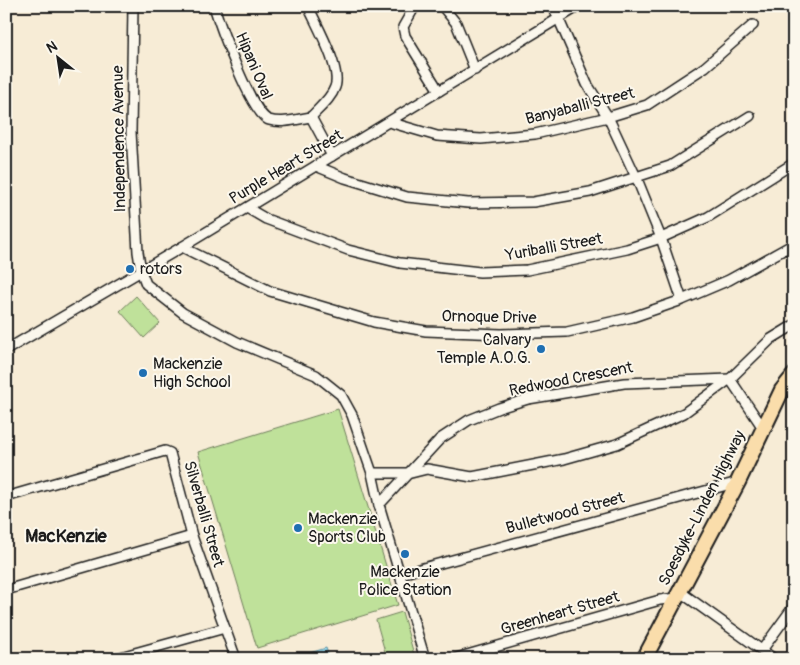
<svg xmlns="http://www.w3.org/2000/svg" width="800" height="665" viewBox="0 0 800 665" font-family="Pangolin,sans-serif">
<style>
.garden{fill:#bfe19a;stroke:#6e7e5b}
.water{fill:#92dcf3;stroke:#638f9d}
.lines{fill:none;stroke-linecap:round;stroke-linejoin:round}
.minor-casing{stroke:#1c1c1c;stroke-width:12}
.primary-casing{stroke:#1c1c1c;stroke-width:18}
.minor{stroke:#fbf7ec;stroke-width:9}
.primary{stroke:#faddab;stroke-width:14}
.poi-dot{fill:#1f6fb2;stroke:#fbf7ec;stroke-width:2}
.labels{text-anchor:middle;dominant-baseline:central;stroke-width:4;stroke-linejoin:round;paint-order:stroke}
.street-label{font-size:16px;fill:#1c1c1c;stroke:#fbf7ec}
.poi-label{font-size:16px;fill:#1c1c1c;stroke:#fbf7ec;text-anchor:start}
.neighbourhood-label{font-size:18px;font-weight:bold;fill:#1c1c1c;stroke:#fbf7ec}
</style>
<rect width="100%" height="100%" fill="#f7ecd6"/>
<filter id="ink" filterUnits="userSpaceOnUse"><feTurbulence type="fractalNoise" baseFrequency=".02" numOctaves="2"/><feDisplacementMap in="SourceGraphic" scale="10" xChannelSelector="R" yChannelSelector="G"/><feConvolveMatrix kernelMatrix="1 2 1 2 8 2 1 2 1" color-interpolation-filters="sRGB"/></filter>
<g filter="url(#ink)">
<g class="garden">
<path d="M136,296L160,323L144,338L120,311Z"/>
<path d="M338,409L398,605L257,648L198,452Z"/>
<path d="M402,612L415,658L387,659L376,620Z"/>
</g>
<path class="water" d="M326,648L330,659H290Z"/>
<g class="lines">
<defs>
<g id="minor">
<path d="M133,6L131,132L138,252L141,271L146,284L183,313L237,342L316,375L341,395L352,415L372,473L379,505L425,659"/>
<path d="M214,6C220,26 252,115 269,120C282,124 298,119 311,117L332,156"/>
<path d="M308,6C316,24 342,69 335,87C331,99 319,108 311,117"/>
<path d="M415,6L403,27L405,36L439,91"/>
<path d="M442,6L456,23L475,70"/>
<path d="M553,6L587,84L608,117L637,179L661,238L682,300"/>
<path d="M389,122L437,136L481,139L535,134L608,117L647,105L705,67L753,25"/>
<path d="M316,166L345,178L407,197L468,203L533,202L590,192L670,166L750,116"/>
<path d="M247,208L266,219L348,250L400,263L480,272L527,270L627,249L661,238L708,217L794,163"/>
<path d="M182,247L270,291L374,322L426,331L501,334L567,332L633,317L682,300L729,280L794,244"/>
<path d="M6,350L182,247L579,6"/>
<path d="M730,379L763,428"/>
<path d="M372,473H411L427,469L472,477L564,459L617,444L684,413L730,379L771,339L794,325"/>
<path d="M6,497L165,451L170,453L192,536L236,659"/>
<path d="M379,505L440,439L469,420L499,408L528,399L624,383L730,379"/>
<path d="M401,574L738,482"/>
<path d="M6,590L192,536"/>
<path d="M679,591L774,659"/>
<path d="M762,650L794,606"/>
<path d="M113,659L225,628"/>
<path d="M453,659L660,600L676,598"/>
</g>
<path id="primary" d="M644,659L738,482L782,390L794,375"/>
</defs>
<use href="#minor" class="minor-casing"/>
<use href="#primary" class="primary-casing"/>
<use href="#minor" class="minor"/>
<use href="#primary" class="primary"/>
</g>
</g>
<g class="poi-dot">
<circle cx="130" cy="269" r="5"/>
<circle cx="541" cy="349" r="5"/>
<circle cx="143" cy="373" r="5"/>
<circle cx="298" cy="528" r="5"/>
<circle cx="405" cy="554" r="5"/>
</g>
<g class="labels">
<g class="street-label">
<text transform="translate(254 66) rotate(67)">Hipani Oval</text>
<text transform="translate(580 106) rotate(-14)">Banyaballi Street</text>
<text transform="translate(119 139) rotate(-91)">Independence Avenue</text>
<text transform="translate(286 167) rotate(-31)">Purple Heart Street</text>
<text transform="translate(554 247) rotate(-10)">Yuriballi Street</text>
<text transform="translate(489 317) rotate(1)">Ornoque Drive</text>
<text transform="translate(571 379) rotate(-11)">Redwood Crescent</text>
<text transform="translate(702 508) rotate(-63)">Soesdyke-Linden Highway</text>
<text transform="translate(565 513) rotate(-15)">Bulletwood Street</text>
<text transform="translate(204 514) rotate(74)">Silverballi Street</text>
<text transform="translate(560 613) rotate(-16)">Greenheart Street</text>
</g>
<g class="poi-label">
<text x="140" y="269">rotors</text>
<text x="531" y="340" text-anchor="end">Calvary<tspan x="531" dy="18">Temple A.O.G.</tspan></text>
<text x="153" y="364">Mackenzie<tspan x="153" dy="18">High School</tspan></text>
<text x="308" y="519">Mackenzie<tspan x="308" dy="18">Sports Club</tspan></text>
<text x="405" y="572" text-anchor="middle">Mackenzie<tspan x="405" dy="18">Police Station</tspan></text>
</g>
<g class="neighbourhood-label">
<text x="66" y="536">MacKenzie</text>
</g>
</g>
<rect width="800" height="665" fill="none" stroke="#fbf7ec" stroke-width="25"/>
<rect x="12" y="12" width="775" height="640" fill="none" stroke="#1c1c1c" stroke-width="2" filter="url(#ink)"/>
<g transform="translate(58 58) rotate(330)" stroke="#fbf7ec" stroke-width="4" paint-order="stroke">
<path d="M0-4L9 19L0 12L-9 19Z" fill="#1c1c1c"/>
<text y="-8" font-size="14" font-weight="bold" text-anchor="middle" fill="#1c1c1c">N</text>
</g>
</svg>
